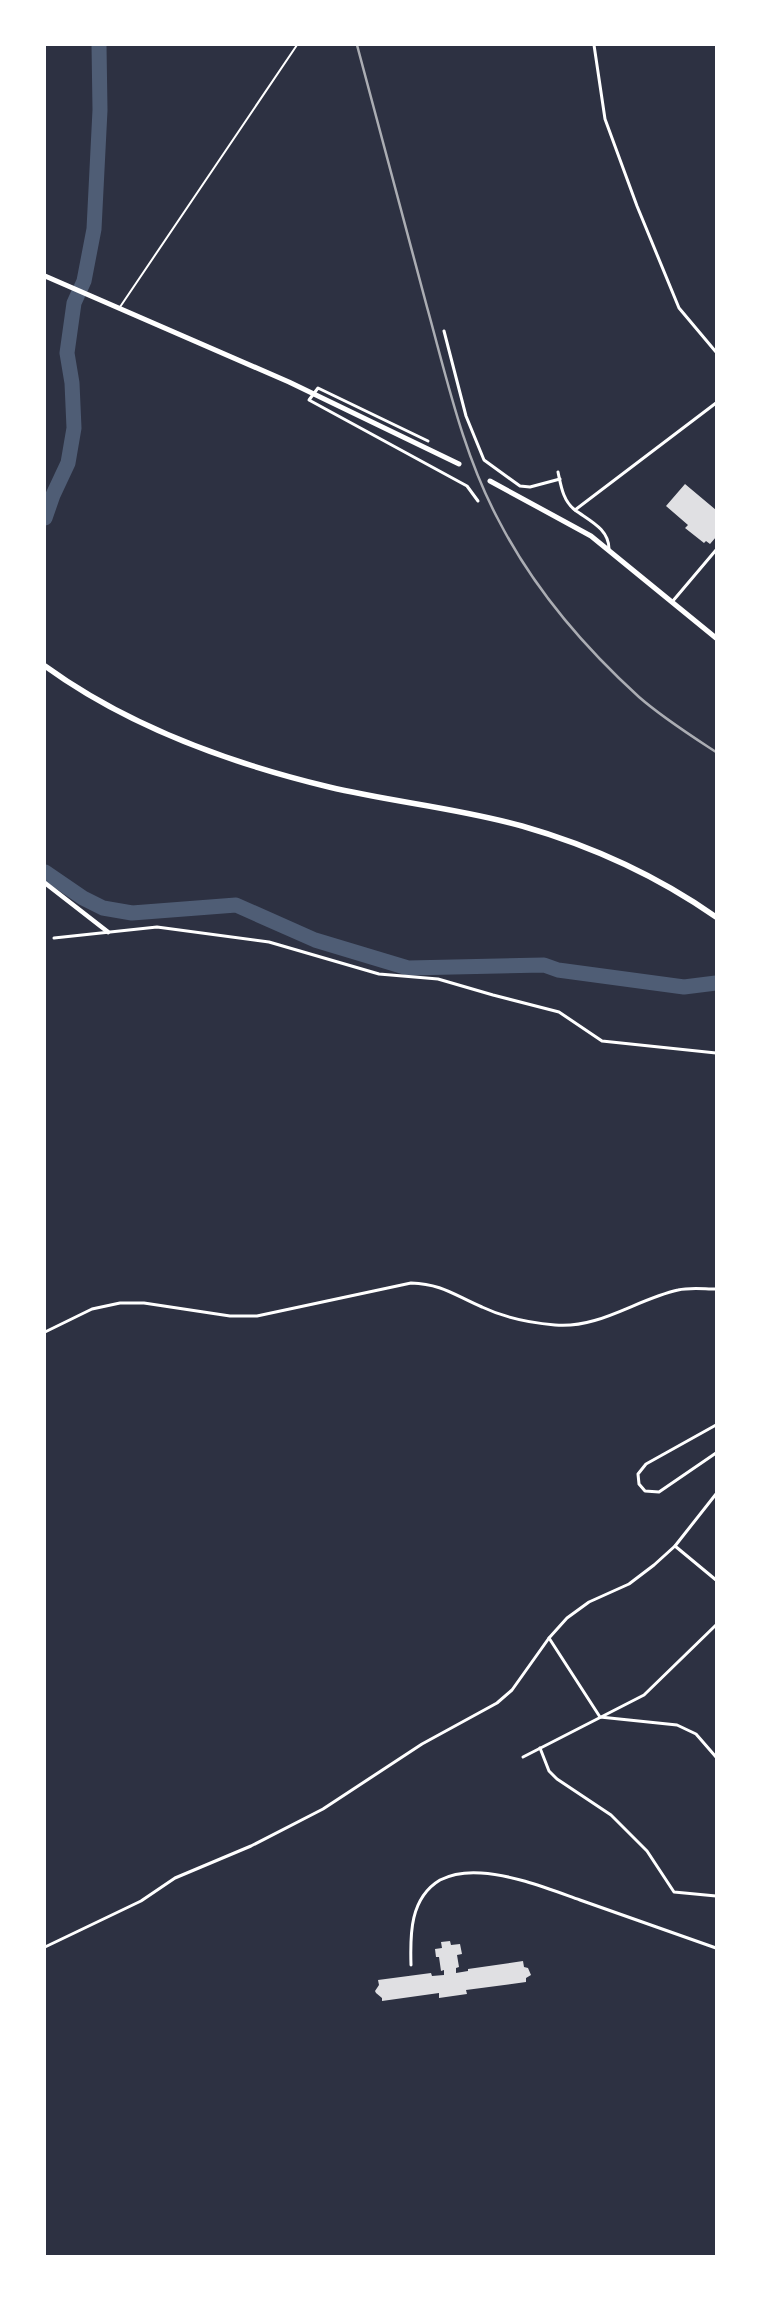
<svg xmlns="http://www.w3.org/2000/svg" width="761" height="2301" viewBox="0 0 761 2301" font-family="Inter,sans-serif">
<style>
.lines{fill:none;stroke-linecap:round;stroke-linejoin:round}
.river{stroke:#4f5d75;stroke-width:15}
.building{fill:#e0e0e3}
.service{stroke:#fff;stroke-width:2}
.minor{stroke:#fff;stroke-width:3}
.tertiary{stroke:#fff;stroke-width:4.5}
.secondary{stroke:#fff;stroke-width:5}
.trunk{stroke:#fff;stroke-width:5.5}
.rail{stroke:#abadb3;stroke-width:2.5}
</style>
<rect width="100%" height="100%" fill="#2d3142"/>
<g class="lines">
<g class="river">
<path d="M45,518L53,495L68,463L74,428L72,383L67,353L74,303L84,281L94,229L100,110L99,45"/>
<path d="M45,872L83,898L103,908L132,913L236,905L315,940L408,968L544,965L558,970L684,987L716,983"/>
</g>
</g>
<g class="building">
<path d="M685,484L716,510V537L710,544L706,541L704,543L685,528L688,525L666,506Z"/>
<path d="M450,1941L451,1945L460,1944L462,1954L457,1955L459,1967L456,1968V1973L468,1971V1969L523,1961L524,1967L528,1968L531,1975L526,1978V1982L466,1990L467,1994L439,1998V1993L382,2001V1998L376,1993L375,1991L379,1985L378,1980L431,1973L432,1976L444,1975V1970L441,1971L439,1957H436L435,1949L442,1948L441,1942Z"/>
</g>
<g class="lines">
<path class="service" d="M120,307L297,45"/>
<g class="minor">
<path d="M594,45L605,119L637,206L679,308L716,352"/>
<path d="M444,331L466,416L484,460L520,486L530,487L560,479"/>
<path d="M428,441L318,388L309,400L467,486L478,501"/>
<path d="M558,472C561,486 563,501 575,510"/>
<path d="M609,549C609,529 590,521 575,510L716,403"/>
<path d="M672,602L716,550"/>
<path d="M54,938L157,927L269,942L379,974L438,979L493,995L559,1012L602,1041L716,1053"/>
<path d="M45,1332L92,1309L120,1303H144L230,1316H257L411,1283C442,1284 454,1295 482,1307C503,1317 532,1323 555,1325C599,1329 637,1299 678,1290C690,1287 704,1289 716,1289"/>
<path d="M716,1425L646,1464L638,1474L639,1484L645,1491L659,1492L716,1453"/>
<path d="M675,1546L716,1580"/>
<path d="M549,1638L600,1717L677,1725L696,1734L716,1757"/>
<path d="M540,1748L549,1771L557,1779L611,1815L647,1851L674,1892L716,1896"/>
<path d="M523,1757L644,1695L716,1625"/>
<path d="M45,1947L141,1901L175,1878L251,1846L323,1809L422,1744L497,1703L512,1690L549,1638L567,1618L589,1602L629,1584L654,1565L675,1546L716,1494"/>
<path d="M411,1965C410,1934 410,1898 440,1880C452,1874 467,1872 481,1873C514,1875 549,1889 580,1900C625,1916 671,1932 716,1948"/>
</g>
<path class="tertiary" d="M45,883L108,932"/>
<g class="secondary">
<path d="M45,276L289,382L459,464"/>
<path d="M490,481L591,536L716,638"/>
</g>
<path class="trunk" d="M45,666C129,727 229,763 329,787C392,802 458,808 522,826C592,846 656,875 716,917"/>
<path class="rail" d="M357,45C380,132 404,220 427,307C447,379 463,454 499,521C533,587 584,647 639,697C663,718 690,735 716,752"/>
</g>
<rect width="761" height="2301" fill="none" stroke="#ffffff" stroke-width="92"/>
</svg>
